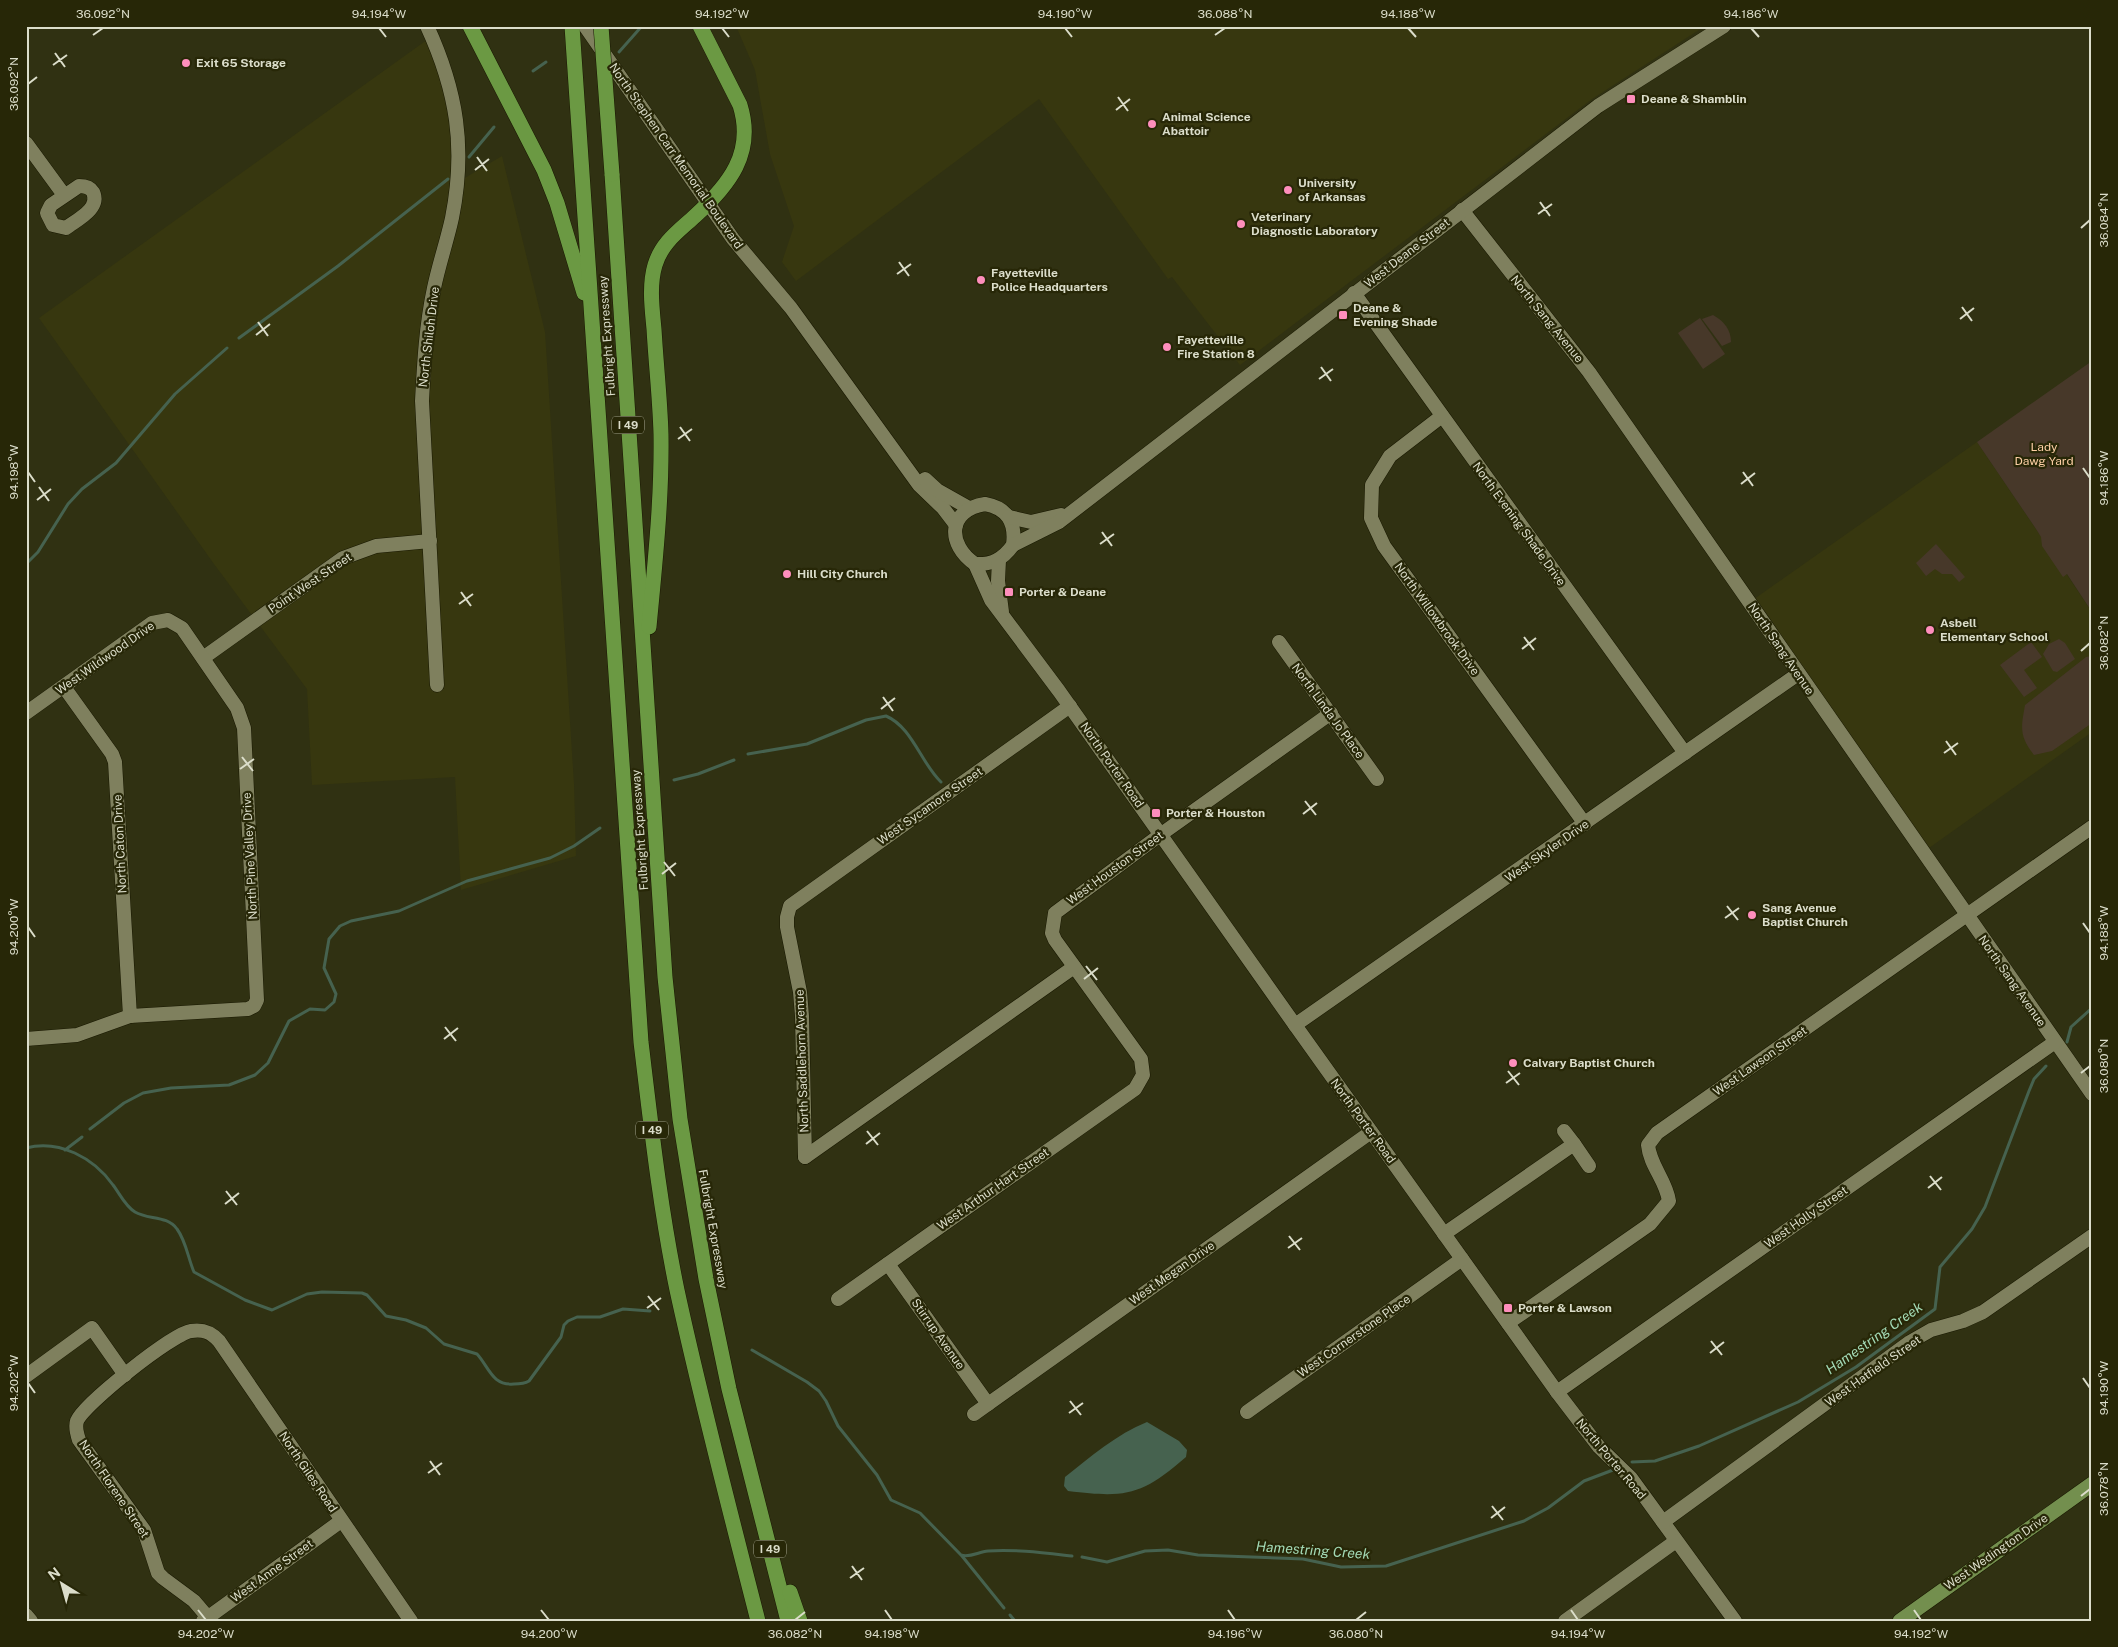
<svg xmlns="http://www.w3.org/2000/svg" width="2118" height="1647" viewBox="0 0 2118 1647" font-family="'Public Sans',sans-serif">
<style>
.built{fill:#37370f}
.green{fill:#473829}
.water{fill:#46624f}
.lines{fill:none;stroke-linecap:round;stroke-linejoin:round}
.stream{stroke:#46624f;stroke-width:3}
.minor-casing{stroke:#191800;stroke-width:15}
.major-casing{stroke:#191800;stroke-width:16}
.highway-casing{stroke:#191800;stroke-width:16}
.minor{stroke:#7f805e;stroke-width:14}
.major{stroke:#738f4e;stroke-width:15}
.highway{stroke:#6b9943;stroke-width:15}
.highway-bridge-casing{stroke:#191800;stroke-width:16;stroke-linecap:butt}
.highway-bridge{stroke:#6b9943;stroke-width:15}
.ticks{fill:none;stroke:#dbddca;stroke-width:2}
.poi-dot{fill:#fe8ebc;stroke:#272707;stroke-width:2}
.labels{text-anchor:middle;dominant-baseline:central;stroke-width:4.5;stroke-linejoin:round;paint-order:stroke}
.shield{fill:#272707;stroke:#a5a690;stroke-width:1}
.shield-label{font-size:11px;font-weight:bold;fill:#dbddca}
.poi-label{font-size:12px;font-weight:bold;fill:#dbddca;stroke:#272707;text-anchor:start}
.street-label{font-size:12px;fill:#dbddca;stroke:#272707}
.park-label{font-size:12px;fill:#fed0a6;stroke:#272707}
.water-label{font-size:14px;font-style:italic;fill:#a3dab6;stroke:#272707}
.neatline{fill:none;stroke:#dbddca;stroke-width:2}
.ticks-label{font-size:12px;text-anchor:middle;fill:#dbddca}
</style>
<rect width="100%" height="100%" fill="#303112"/>
<g class="built">
<path d="M736,26H1705L1592,99L1240,365L1172,277L1168,279L1039,99L796,281L782,262L794,226L770,154L755,70Z"/>
<path d="M431,37L440,57L458,182L502,156L545,332L574,784L576,856L461,890L455,777L312,785L307,689L214,564L39,318Z"/>
<path d="M1977,442L2092,612V732L1922,853L1750,602Z"/>
</g>
<g class="green">
<path d="M1713,315C1724,321 1731,330 1731,342L1722,346L1702,319Z"/>
<path d="M1700,318L1725,354L1703,369L1678,333Z"/>
<path d="M2092,361V612L2067,574L2063,577L2042,546L2041,537L2036,529L1977,442Z"/>
<path d="M1936,544L1965,577L1959,582L1952,574H1942L1935,569L1926,576L1916,563Z"/>
<path d="M2059,639L2065,643L2075,659L2057,672L2053,671L2043,654L2049,644Z"/>
<path d="M2031,642L2042,657L2024,670L2037,688L2024,697L2000,665Z"/>
<path d="M2092,656V723L2052,751L2034,755C2019,736 2021,728 2025,705L2086,657Z"/>
</g>
<path class="water" d="M1147,1422L1179,1441L1187,1450L1186,1457C1141,1496 1126,1498 1068,1491L1064,1486L1065,1477C1090,1457 1117,1434 1147,1422Z"/>
<g class="lines">
<g class="stream">
<path d="M619,52L642,26"/>
<path d="M533,71L546,62"/>
<path d="M469,157L494,127"/>
<path d="M239,338L338,266L448,179"/>
<path d="M26,564L38,552L68,504L82,489L116,463L175,394L227,348"/>
<path d="M748,754L807,744L866,720L886,716C912,727 921,763 941,782"/>
<path d="M674,780L698,774L734,760"/>
<path d="M2067,1042L2071,1027L2092,1008"/>
<path d="M90,1129L124,1103L143,1093L171,1088L229,1085L255,1075L268,1063L289,1021L310,1009L325,1010L334,1002L336,994L324,968L329,939L340,926L351,921L399,911L467,881L550,858L574,846L600,828"/>
<path d="M26,1148C59,1139 94,1158 113,1185C120,1194 125,1206 135,1212C148,1220 167,1215 177,1229C186,1241 188,1258 194,1272L245,1300L272,1310L307,1294L322,1292L362,1293L367,1295L386,1316L406,1320L426,1328L444,1344L477,1354C489,1367 492,1386 514,1384C520,1384 524,1384 529,1381L561,1337L564,1325L568,1321L577,1317H600L623,1309L650,1311"/>
<path d="M65,1150L82,1137"/>
<path d="M752,1350L807,1382L819,1391L826,1401L838,1426L877,1475L891,1500L920,1513L961,1555C970,1558 978,1552 988,1551C1014,1549 1045,1553 1072,1556"/>
<path d="M1632,1462L1655,1461L1699,1446L1798,1402L1856,1367L1935,1309L1940,1267L1972,1229L1985,1207L2029,1091L2034,1079L2046,1066"/>
<path d="M962,1556L1004,1608"/>
<path d="M1082,1557L1107,1562L1145,1551L1168,1550L1198,1555L1303,1559L1341,1567L1386,1566L1524,1521L1548,1508L1584,1481L1613,1470"/>
<path d="M1010,1615L1015,1621"/>
</g>
<defs>
<g id="minor">
<path d="M427,26C457,91 466,148 452,218C447,241 439,264 434,288C426,325 424,363 422,401L437,685"/>
<path d="M585,26L733,239L791,308L919,485L943,508L956,525"/>
<path d="M26,143L64,195"/>
<path d="M79,186C84,186 90,187 93,192C101,209 76,220 66,228L53,225L47,213L51,205Z"/>
<path d="M1462,210L1589,372L2092,1094"/>
<path d="M1354,293L1685,753"/>
<path d="M1442,416L1390,456L1372,485L1371,518L1384,546L1585,824"/>
<path d="M925,479L937,490L969,508"/>
<path d="M985,504C1007,508 1016,522 1013,545C1003,559 992,565 975,564C947,545 947,510 985,504Z"/>
<path d="M1009,517L1031,522L1061,515"/>
<path d="M1013,545L1059,522L1598,106L1724,26"/>
<path d="M999,560L998,581L1002,612"/>
<path d="M975,564L991,600L1059,691L1295,1025L1557,1392L1599,1447L1631,1478L1735,1621"/>
<path d="M1279,642L1377,779"/>
<path d="M203,658L343,558L376,546L430,541"/>
<path d="M64,687L112,754L115,762L130,1016"/>
<path d="M26,713L152,623L168,620L182,628L237,708L244,728L257,1000L254,1006L248,1009L130,1016L77,1035L26,1039"/>
<path d="M1295,1025L1798,674"/>
<path d="M1564,1131L1574,1144"/>
<path d="M805,1157L802,1016L800,992L787,927V917L790,906L1070,706"/>
<path d="M805,1157L1074,967"/>
<path d="M1444,1234L1574,1144L1589,1166"/>
<path d="M888,1264L988,1404"/>
<path d="M838,1299L1135,1089L1143,1075L1141,1059L1055,940L1052,933L1055,913L1160,835L1331,713"/>
<path d="M1508,1323L1650,1224L1669,1201C1666,1180 1650,1166 1648,1145L1657,1133L2092,827"/>
<path d="M26,1376L92,1328L125,1375"/>
<path d="M1557,1392L2055,1042"/>
<path d="M1247,1412L1462,1259"/>
<path d="M974,1414L1371,1132"/>
<path d="M1663,1522L1910,1342L1931,1330L1963,1321L1983,1312L2092,1236"/>
<path d="M26,1615L31,1621"/>
<path d="M203,1621L341,1521"/>
<path d="M211,1621L194,1601L163,1578L158,1573L144,1530L79,1440C77,1434 75,1427 77,1421C84,1404 172,1334 191,1331C203,1329 211,1332 219,1341L411,1621"/>
<path d="M1565,1621L1676,1541"/>
</g>
<path id="major" d="M1900,1621L2092,1484"/>
<g id="highway">
<path d="M470,26L544,170L557,203L584,293"/>
<path d="M572,26L641,1042C651,1125 660,1208 677,1290C701,1401 730,1511 758,1621"/>
<path d="M612,174L665,977L680,1119L706,1279L729,1389L788,1621"/>
<path d="M649,627C655,563 662,499 661,434C660,399 656,364 654,329C652,308 649,285 655,265C662,242 679,231 695,216C729,185 755,153 740,105L700,26"/>
<path d="M790,1592L800,1621"/>
</g>
</defs>
<use href="#minor" class="minor-casing"/>
<use href="#major" class="major-casing"/>
<use href="#highway" class="highway-casing"/>
<use href="#minor" class="minor"/>
<use href="#major" class="major"/>
<use href="#highway" class="highway"/>
<defs>
<path id="highway-bridge" d="M601,26L612,174"/>
</defs>
<use href="#highway-bridge" class="highway-bridge-casing"/>
<use href="#highway-bridge" class="highway-bridge"/>
</g>
<path class="ticks" d="M379,28L386,37M722,28L729,37M1065,28L1072,37M1408,28L1416,37M1751,28L1759,37M93,35L103,28M1215,35L1225,28M55,53L65,67M53,65L67,55M28,84L37,77M1118,97L1128,111M1116,110L1130,99M477,157L487,171M475,170L489,159M1540,202L1550,216M1538,214L1552,204M2081,228L2090,220M899,262L909,276M897,274L911,264M1962,307L1972,321M1960,319L1974,308M258,322L268,336M256,335L270,324M1321,367L1331,381M1319,379L1333,369M680,427L690,441M678,439L692,429M2083,468L2090,478M28,472L35,482M1743,472L1753,486M1741,484L1755,473M39,487L49,501M37,500L51,489M1102,532L1112,546M1100,544L1114,534M461,592L471,606M459,604L473,594M1524,637L1534,650M1522,649L1536,638M2081,651L2090,643M883,697L893,711M881,709L895,698M1946,741L1956,755M1944,753L1958,743M242,757L253,771M240,769L254,759M1305,801L1316,815M1303,814L1317,803M664,862L675,876M662,874L676,863M1727,906L1738,920M1725,918L1739,908M2083,923L2090,933M28,927L35,937M1086,966L1097,980M1084,979L1098,968M445,1027L456,1041M444,1039L458,1028M1508,1071L1519,1085M2081,1073L2090,1066M1506,1083L1520,1073M867,1131L878,1145M866,1144L880,1133M1930,1176L1941,1190M1928,1188L1942,1177M226,1191L237,1205M225,1204L239,1193M1289,1236L1300,1250M1288,1248L1302,1238M648,1296L659,1310M647,1308L661,1298M1711,1341L1722,1355M1710,1353L1724,1342M2083,1378L2090,1388M28,1383L35,1393M1070,1401L1081,1415M1069,1413L1083,1403M430,1461L440,1475M428,1473L442,1463M2081,1496L2090,1489M1492,1506L1503,1520M1491,1518L1505,1507M852,1566L862,1580M850,1578L864,1568M198,1610L206,1620M541,1610L549,1620M885,1610L892,1620M1228,1610L1235,1620M1571,1610L1578,1620M1914,1610L1921,1620M795,1620L805,1612M1356,1620L1366,1612"/>
<g class="poi-dot">
<circle cx="186" cy="63" r="5"/>
<rect x="1626" y="94" width="10" height="10" rx="2.5"/>
<circle cx="1152" cy="124" r="5"/>
<circle cx="1288" cy="190" r="5"/>
<circle cx="1241" cy="224" r="5"/>
<circle cx="981" cy="280" r="5"/>
<rect x="1338" y="310" width="10" height="10" rx="2.5"/>
<circle cx="1167" cy="347" r="5"/>
<circle cx="787" cy="574" r="5"/>
<rect x="1004" y="587" width="10" height="10" rx="2.5"/>
<circle cx="1930" cy="630" r="5"/>
<rect x="1151" y="808" width="10" height="10" rx="2.5"/>
<circle cx="1752" cy="915" r="5"/>
<circle cx="1513" cy="1063" r="5"/>
<rect x="1503" y="1303" width="10" height="10" rx="2.5"/>
</g>
<g class="labels">
<g class="shield">
<rect x="612" y="416.5" width="32" height="17" rx="4"/>
<rect x="636" y="1121.5" width="32" height="17" rx="4"/>
<rect x="754" y="1540.5" width="32" height="17" rx="4"/>
</g>
<g class="shield-label">
<text x="628" y="425">I 49</text>
<text x="652" y="1130">I 49</text>
<text x="770" y="1549">I 49</text>
</g>
<g class="poi-label">
<text x="196" y="63">Exit 65 Storage</text>
<text x="1641" y="99">Deane &amp; Shamblin</text>
<text x="1162" y="117">Animal Science<tspan x="1162" dy="14">Abattoir</tspan></text>
<text x="1298" y="183">University<tspan x="1298" dy="14">of Arkansas</tspan></text>
<text x="1251" y="217">Veterinary<tspan x="1251" dy="14">Diagnostic Laboratory</tspan></text>
<text x="991" y="273">Fayetteville<tspan x="991" dy="14">Police Headquarters</tspan></text>
<text x="1353" y="308">Deane &amp;<tspan x="1353" dy="14">Evening Shade</tspan></text>
<text x="1177" y="340">Fayetteville<tspan x="1177" dy="14">Fire Station 8</tspan></text>
<text x="797" y="574">Hill City Church</text>
<text x="1019" y="592">Porter &amp; Deane</text>
<text x="1940" y="623">Asbell<tspan x="1940" dy="14">Elementary School</tspan></text>
<text x="1166" y="813">Porter &amp; Houston</text>
<text x="1762" y="908">Sang Avenue<tspan x="1762" dy="14">Baptist Church</tspan></text>
<text x="1523" y="1063">Calvary Baptist Church</text>
<text x="1518" y="1308">Porter &amp; Lawson</text>
</g>
<g class="street-label">
<text transform="translate(676 156) rotate(55)">North Stephen Carr Memorial Boulevard</text>
<text transform="translate(1407 253) rotate(-38)">West Deane Street</text>
<text transform="translate(1547 319) rotate(51)">North Sang Avenue</text>
<text transform="translate(607 336) rotate(-94)">Fulbright Expressway</text>
<text transform="translate(429 337) rotate(-83)">North Shiloh Drive</text>
<text transform="translate(1519 524) rotate(54)">North Evening Shade Drive</text>
<text transform="translate(310 583) rotate(-34)">Point West Street</text>
<text transform="translate(1437 619) rotate(54)">North Willowbrook Drive</text>
<text transform="translate(1781 649) rotate(56)">North Sang Avenue</text>
<text transform="translate(105 658) rotate(-35)">West Wildwood Drive</text>
<text transform="translate(1328 711) rotate(54)">North Linda Jo Place</text>
<text transform="translate(1112 765) rotate(55)">North Porter Road</text>
<text transform="translate(930 806) rotate(-35)">West Sycamore Street</text>
<text transform="translate(640 830) rotate(-94)">Fulbright Expressway</text>
<text transform="translate(120 844) rotate(-93)">North Caton Drive</text>
<text transform="translate(1547 851) rotate(-35)">West Skyler Drive</text>
<text transform="translate(250 856) rotate(-93)">North Pine Valley Drive</text>
<text transform="translate(1115 868) rotate(-36)">West Houston Street</text>
<text transform="translate(2012 981) rotate(55)">North Sang Avenue</text>
<text transform="translate(802 1061) rotate(-92)">North Saddlehorn Avenue</text>
<text transform="translate(1760 1061) rotate(-35)">West Lawson Street</text>
<text transform="translate(1363 1121) rotate(54)">North Porter Road</text>
<text transform="translate(993 1189) rotate(-35)">West Arthur Hart Street</text>
<text transform="translate(1806 1217) rotate(-35)">West Holly Street</text>
<text transform="translate(713 1229) rotate(80)">Fulbright Expressway</text>
<text transform="translate(1172 1273) rotate(-35)">West Megan Drive</text>
<text transform="translate(938 1334) rotate(55)">Stirrup Avenue</text>
<text transform="translate(1354 1336) rotate(-35)">West Cornerstone Place</text>
<text transform="translate(1873 1371) rotate(-35)">West Hatfield Street</text>
<text transform="translate(1611 1459) rotate(50)">North Porter Road</text>
<text transform="translate(308 1472) rotate(56)">North Giles Road</text>
<text transform="translate(114 1489) rotate(56)">North Florene Street</text>
<text transform="translate(1996 1552) rotate(-35)">West Wedington Drive</text>
<text transform="translate(272 1571) rotate(-36)">West Anne Street</text>
</g>
<g class="park-label">
<text x="2044" y="447">Lady<tspan x="2044" dy="14">Dawg Yard</tspan></text>
</g>
<g class="water-label">
<text transform="translate(1874 1338) rotate(-35)">Hamestring Creek</text>
<text transform="translate(1313 1550) rotate(4)">Hamestring Creek</text>
</g>
</g>
<rect width="2118" height="1647" fill="none" stroke="#272707" stroke-width="55"/>
<g transform="translate(62 1584) rotate(323)" stroke="#272707" stroke-width="4" paint-order="stroke">
<path d="M0-4L9 19L0 12L-9 19Z" fill="#dbddca"/>
<text y="-8" font-size="14" font-weight="bold" text-anchor="middle" fill="#dbddca">N</text>
</g>
<rect x="28" y="28" width="2062" height="1592" class="neatline"/>
<g class="ticks-label">
<text x="103" y="18">36.092°N</text>
<text x="379" y="18">94.194°W</text>
<text x="722" y="18">94.192°W</text>
<text x="1065" y="18">94.190°W</text>
<text x="1225" y="18">36.088°N</text>
<text x="1408" y="18">94.188°W</text>
<text x="1751" y="18">94.186°W</text>
<text transform="translate(14 84) rotate(-90)" y="4">36.092°N</text>
<text transform="translate(2104 220) rotate(-90)" y="4">36.084°N</text>
<text transform="translate(14 472) rotate(-90)" y="4">94.198°W</text>
<text transform="translate(2104 478) rotate(-90)" y="4">94.186°W</text>
<text transform="translate(2104 643) rotate(-90)" y="4">36.082°N</text>
<text transform="translate(14 927) rotate(-90)" y="4">94.200°W</text>
<text transform="translate(2104 933) rotate(-90)" y="4">94.188°W</text>
<text transform="translate(2104 1066) rotate(-90)" y="4">36.080°N</text>
<text transform="translate(14 1383) rotate(-90)" y="4">94.202°W</text>
<text transform="translate(2104 1388) rotate(-90)" y="4">94.190°W</text>
<text transform="translate(2104 1489) rotate(-90)" y="4">36.078°N</text>
<text x="206" y="1638">94.202°W</text>
<text x="549" y="1638">94.200°W</text>
<text x="795" y="1638">36.082°N</text>
<text x="892" y="1638">94.198°W</text>
<text x="1235" y="1638">94.196°W</text>
<text x="1356" y="1638">36.080°N</text>
<text x="1578" y="1638">94.194°W</text>
<text x="1921" y="1638">94.192°W</text>
</g>
</svg>
